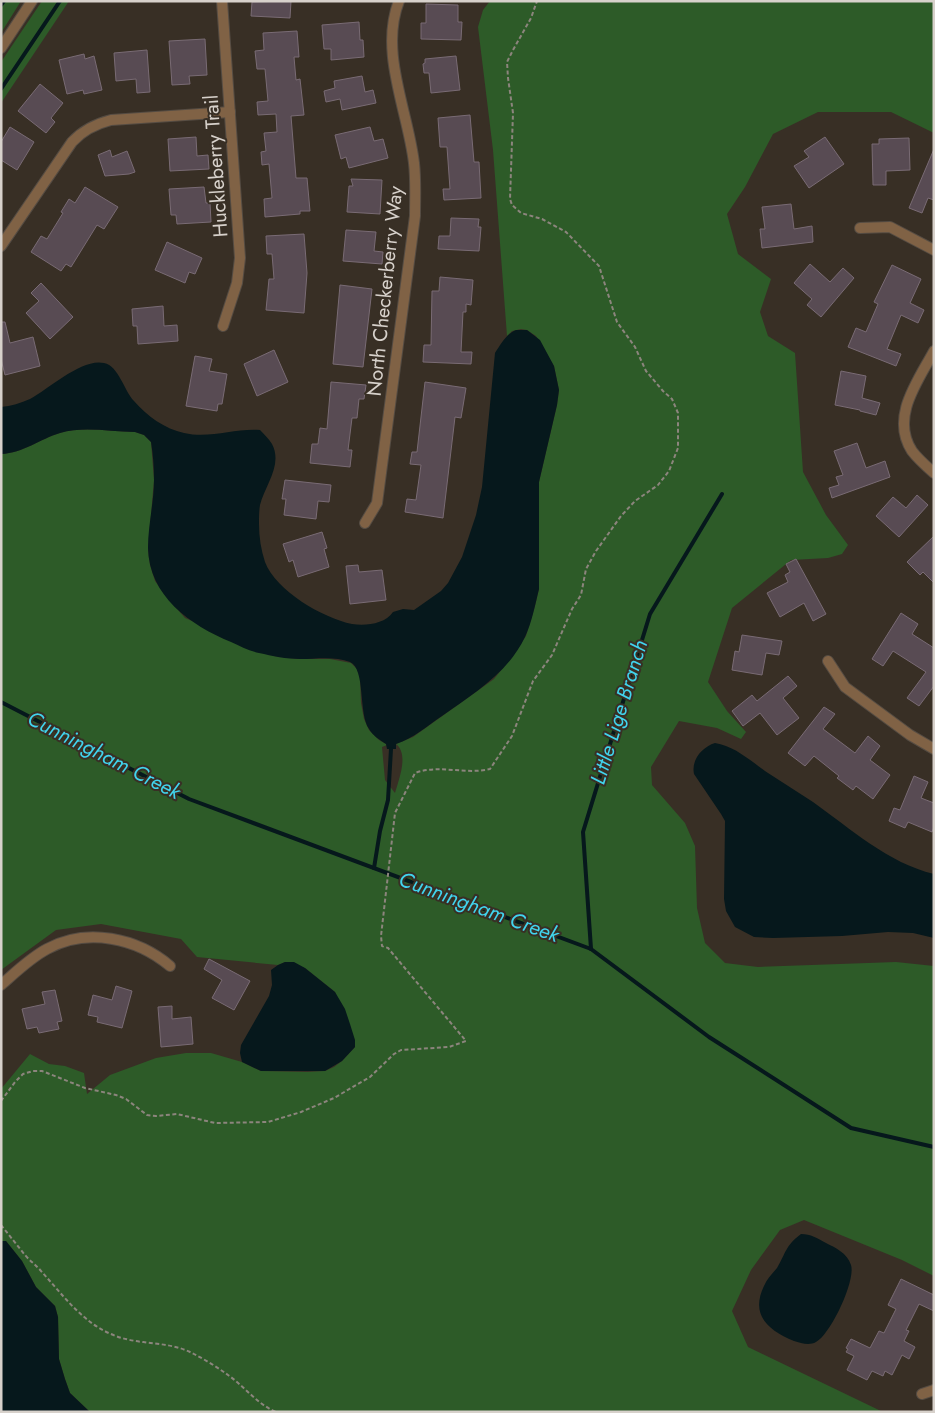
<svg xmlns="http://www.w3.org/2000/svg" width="935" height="1413" viewBox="0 0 935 1413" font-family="Jost,sans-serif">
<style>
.green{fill:#2d5b28}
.water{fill:#06181c}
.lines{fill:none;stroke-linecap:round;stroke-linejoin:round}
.stream{stroke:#06181c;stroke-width:4}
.building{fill:#584b53;stroke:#796b74}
.minor-casing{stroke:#554c43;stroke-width:12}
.tertiary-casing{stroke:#554c43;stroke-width:12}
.path{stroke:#8c857d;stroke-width:2;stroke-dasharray:4 2.5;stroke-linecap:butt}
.minor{stroke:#806245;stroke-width:10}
.tertiary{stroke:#806245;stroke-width:10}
.labels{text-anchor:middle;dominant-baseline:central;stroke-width:4;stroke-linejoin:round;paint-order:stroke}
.street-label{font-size:20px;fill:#d7d1cb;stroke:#382f25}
.water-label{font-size:21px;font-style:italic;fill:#41d4ed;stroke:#382f25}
</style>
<rect width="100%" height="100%" fill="#382f25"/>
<g class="green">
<path d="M1,1H21L1,33Z"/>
<path d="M42,1H69L1,103V62Z"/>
<path d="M490,1H934V133L891,112H818L773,134L745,187L727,214L738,254L771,279L760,312L768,336L795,353L803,472L826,515L848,545L842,554L828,558L791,560L732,608L708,682L727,711L746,732L741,739L717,728L679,721L651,767L652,785L685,823L695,846L697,908L705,943L725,963L758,967L896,962L934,966V1276L902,1260L804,1220L780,1230L751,1270L732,1311L748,1347L883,1412H90L70,1393L65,1379L59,1359L58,1317L55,1306L36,1287L22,1261L6,1241H1V1089L30,1054L49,1064L65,1066L84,1073L87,1094L110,1075L156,1058L186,1053H211L242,1062L261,1071L307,1072L325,1071L334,1067L342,1061L355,1047L335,992L305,968L285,962L278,965L197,957L181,939L101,924L56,930L1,970V454C23,453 40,439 60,433C84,426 110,432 135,432L144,435L151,442L154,480L148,550L150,565L155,581L165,595L185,618L274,656L298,659H330L351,663L357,669L360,678L361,703L364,719L369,730L379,740L386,744L387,745L382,747L385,780L395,793C399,779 409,754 396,744L413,737L494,679L511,658L526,636L535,606L539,589V482L557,405L559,390L554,366L536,336L527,330L521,329L512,331L507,336L493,150L478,27L483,10Z"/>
</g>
<g class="water">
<path d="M516,330H527L540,340L554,366L559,390L557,405L539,482V589C535,605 532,622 525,637C508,673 473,694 442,716C427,726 414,738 396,744V749H387L386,744C380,740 373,736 369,729C358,713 366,669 350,662C335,656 316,659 300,659C287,659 272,656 259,653C249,651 240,646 231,642C190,625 149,596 148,548C148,525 154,502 154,480C154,467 153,454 151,442L144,435L135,432C110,432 84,426 60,433C40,439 23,453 1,454V407C11,406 21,403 30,399C50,388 82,358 104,363C119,366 124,391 134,401C147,416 165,429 184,433C210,439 235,428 260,430C264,434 269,439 272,444C283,465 265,485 260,505C259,511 259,518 259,524C259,537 261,550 265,562C276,591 323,618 352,624C366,626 385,624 393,612L403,609L414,610L441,591L448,583L462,557L476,515L482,487L495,353C501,344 506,334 516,330Z"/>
<path d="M715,743C735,746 752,762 768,773C783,783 798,792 813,802C851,829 888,863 934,874V938L913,933L888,932L842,936L773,938L754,937L735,927L726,911L724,899L725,821L721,814L694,774C691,760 702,747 715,743Z"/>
<path d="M285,962H294L305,968L335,992L345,1009L350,1024L355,1040V1047L342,1061L325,1071H261L242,1062L240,1053L241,1045L269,996L272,985L271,970L278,965Z"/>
<path d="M801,1234C811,1234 817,1238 826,1243C836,1248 847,1253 851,1265C856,1281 830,1335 816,1342C809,1346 801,1343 794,1341C768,1330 750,1315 764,1286C767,1279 772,1274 777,1268C786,1253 785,1246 801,1234Z"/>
<path d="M1,1241H6L22,1261L36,1287L55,1306L58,1317L59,1359L65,1379L70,1393L90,1412H1Z"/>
</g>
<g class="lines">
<g class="stream">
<path d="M1,5L4,1"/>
<path d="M1,89L60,1"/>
<path d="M1,702L189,799L591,949L709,1037L851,1128L934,1147"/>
<path d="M374,868L380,831L388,800L391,749"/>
<path d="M591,949L583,832L650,614L722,494"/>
</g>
</g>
<g class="building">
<path d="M291,1L290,18L251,16L252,2Z"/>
<path d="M426,4L458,5V22H462L461,40L421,39V23H426Z"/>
<path d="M359,22L360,40H363L364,57L331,60V49H324L322,25Z"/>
<path d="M297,31L299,57H294L296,80L300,79L304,115L291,116L296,178H307L310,211H300V214L265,217L264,199L272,198L269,164L262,165L261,152L266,151L264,133L277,132L276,114L258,115L257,102L268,101L265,69H257L255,51L264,50L263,33Z"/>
<path d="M205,39L207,75L189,76L190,84L172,85L169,41Z"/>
<path d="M147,50L150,92L137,93L136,79L116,81L114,53Z"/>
<path d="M84,54L85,59L94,56L102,90L84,94L83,90L67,94L59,60Z"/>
<path d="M456,56L460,90L431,93L429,73H424L423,64L425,63V59Z"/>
<path d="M362,76L365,92L373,90L376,103L342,110L340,99L326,102L324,91L335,88L334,81Z"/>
<path d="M40,84L63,103L51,118L55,122L46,133L18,111Z"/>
<path d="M470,115L474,162H479L481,198L444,200L443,189H450L447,147H440L438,118Z"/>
<path d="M10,127L34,142L17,170L1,160V142Z"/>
<path d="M370,127L374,141L383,139L388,158L349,168L346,157L341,159L335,135Z"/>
<path d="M196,137L197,156L208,155L209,169L170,171L168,139Z"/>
<path d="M825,137L844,164L809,188L794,166L809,157L804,151Z"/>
<path d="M909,138L910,170L886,171V185H873L872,144H879V139Z"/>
<path d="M934,149V200L928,198L922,213L909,208Z"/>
<path d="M110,150L112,157L127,151L135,172L129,174L105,176L98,155Z"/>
<path d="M351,179L382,180L380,214L347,212L349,186H353Z"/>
<path d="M85,187L118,207L104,229L97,225L71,267L66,264L61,271L31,252L41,236L47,239L63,213L61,212L69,199L75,203Z"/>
<path d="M204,187L206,203H210L211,222L177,224L176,215H171L169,189Z"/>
<path d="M791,204L794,229L812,226L813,242L762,248L760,229H765L762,207Z"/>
<path d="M451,218L479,219L478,227H481L479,251L438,249L439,236H450Z"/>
<path d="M346,230L376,232L374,251L383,252L382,264L343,261Z"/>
<path d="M304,234L307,273L304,313L266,310L269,279H274L272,254H267L266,236Z"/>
<path d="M167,242L202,258L195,274L189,272L185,283L155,270Z"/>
<path d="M810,264L830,282L843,268L854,278L821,317L807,305L812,299L794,283Z"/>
<path d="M892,265L921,279L910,303L924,310L918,323L901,315L887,349L901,354L896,366L848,347L856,328L866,332L878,304L874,302Z"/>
<path d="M440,277L473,280L471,305L466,304V312H463L461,352H472L471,364L423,362L424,345H431L432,291H439Z"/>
<path d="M41,283L73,317L50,339L26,313L39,301L31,293Z"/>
<path d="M340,285L372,289L363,367L333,364Z"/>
<path d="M163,306L164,326L177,325L178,341L138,344L137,326H133L132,309Z"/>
<path d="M1,322H5L10,343L33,337L40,366L5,375L1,359Z"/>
<path d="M274,350L288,382L257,396L244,364Z"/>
<path d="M195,356L212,359L209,371L227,374L222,404H218L217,411L186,406Z"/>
<path d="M841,371L866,376L862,398L880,403L876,415L860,411V410L835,405Z"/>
<path d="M331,382L366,385L364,399H359L357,418H352L348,450H352L350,467L310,463L312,444H318L320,428L327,429Z"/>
<path d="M425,382L466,388L461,418L455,417L443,518L405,512L407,499L416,500L421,465L410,464L412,452H417Z"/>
<path d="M857,443L866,468L885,461L890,477L832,498L829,488L839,485L836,477L843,475L834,451Z"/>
<path d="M285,480L331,485L329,502L318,501L316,519L284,515L286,499H282Z"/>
<path d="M917,495L928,505L899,537L876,516L893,497L906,508Z"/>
<path d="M322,532L327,548L324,549L329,567L298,577L293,560L289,562L283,544Z"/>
<path d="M934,536V583L923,572L920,575L907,562Z"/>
<path d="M796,559L826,614L813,621L804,603L780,617L767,593L788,582L785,575L790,572L786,564Z"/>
<path d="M358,565L359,572L382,570L386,600L350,604L346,566Z"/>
<path d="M901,613L918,624L912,634L934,648V686L919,706L907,698L926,672L893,651L883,666L872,659Z"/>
<path d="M742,635L782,641L779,655L766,653L762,675L732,670L735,651L739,652Z"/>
<path d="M788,676L797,686L783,698L799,718L777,735L760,713L743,726L732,711L752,695L757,701Z"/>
<path d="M824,707L835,714L823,729L855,753L868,736L880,746L870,760L890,775L873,799L856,786L853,790L837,778L839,776L814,756L805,766L788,753Z"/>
<path d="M914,776L928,782L921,798L934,803V827L932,832L908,822L905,828L889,821L894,808L900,810Z"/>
<path d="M209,959L250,981L234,1010L212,998L222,980L204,969Z"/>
<path d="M116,986L132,991L122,1028L97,1022L98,1017L88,1015L93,995L112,1000Z"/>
<path d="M55,990L62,1021L57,1022L59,1029L39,1033L37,1027L27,1029L22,1009L45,1004L42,992Z"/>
<path d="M172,1006V1019L191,1017L193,1044L161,1047L158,1007Z"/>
<path d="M901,1279L934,1295V1311L919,1304L906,1330L909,1331L904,1341L915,1347L909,1359L902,1355L892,1375L885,1371L883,1376L872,1371L867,1380L847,1370L854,1356L846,1352L848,1349L846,1348L851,1339L870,1348L879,1331L884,1333L896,1309L888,1305Z"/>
</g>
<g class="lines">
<defs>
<g id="minor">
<path d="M222,1L240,258L237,283L223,326"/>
<path d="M860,228L890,227L934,250"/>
<path d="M1,246L72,142C83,130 95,124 111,120L230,112"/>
<path d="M934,351C918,381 890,417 912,451C918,459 926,466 934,473"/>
<path d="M365,523L377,503L415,216C415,198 416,180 414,163C408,111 379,52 399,1"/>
<path d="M828,661L845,687L910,735L934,749"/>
<path d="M1,985C16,972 30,958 47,949C87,927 137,938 170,966"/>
<path d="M922,1394L934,1390"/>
</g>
<path id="tertiary" d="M1,48L32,1"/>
</defs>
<use href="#minor" class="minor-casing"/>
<use href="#tertiary" class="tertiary-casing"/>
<g class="path">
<path d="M1,1101L15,1082L23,1074L33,1071H42L85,1088L116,1095L126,1099L147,1115L156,1116L177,1114L215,1123L268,1122L301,1112L334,1098L370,1077L394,1054L401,1050L449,1047L466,1041L388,948L382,946L381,936L395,813L415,773C439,764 465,775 490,769L512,736L533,681L552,655L572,609L581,595L586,569L596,551L621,516L635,501L658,485L669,471L678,448V413L672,399L663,391L646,371L635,347L617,322L599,266L566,232L542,219L521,213L512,205L510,199L513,113L508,78L507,62L513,50L531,18L537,1"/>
<path d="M1,1225C9,1235 17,1245 25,1255C30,1261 36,1265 41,1271C62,1294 82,1322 111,1334C137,1346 167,1340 192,1353C204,1359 217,1367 228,1375C244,1386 257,1404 276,1412"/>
</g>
<use href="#minor" class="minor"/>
<use href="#tertiary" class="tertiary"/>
</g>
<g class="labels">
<g class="street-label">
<text transform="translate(216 166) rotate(-94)">Huckleberry Trail</text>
<text transform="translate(385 291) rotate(-84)">North Checkerberry Way</text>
</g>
<g class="water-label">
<text transform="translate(619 712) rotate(-73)">Little Lige Branch</text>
<text transform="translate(104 755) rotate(27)">Cunningham Creek</text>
<text transform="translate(479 907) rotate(20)">Cunningham Creek</text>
</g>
</g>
<rect width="935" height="1413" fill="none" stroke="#d7d1cb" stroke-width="5"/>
</svg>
